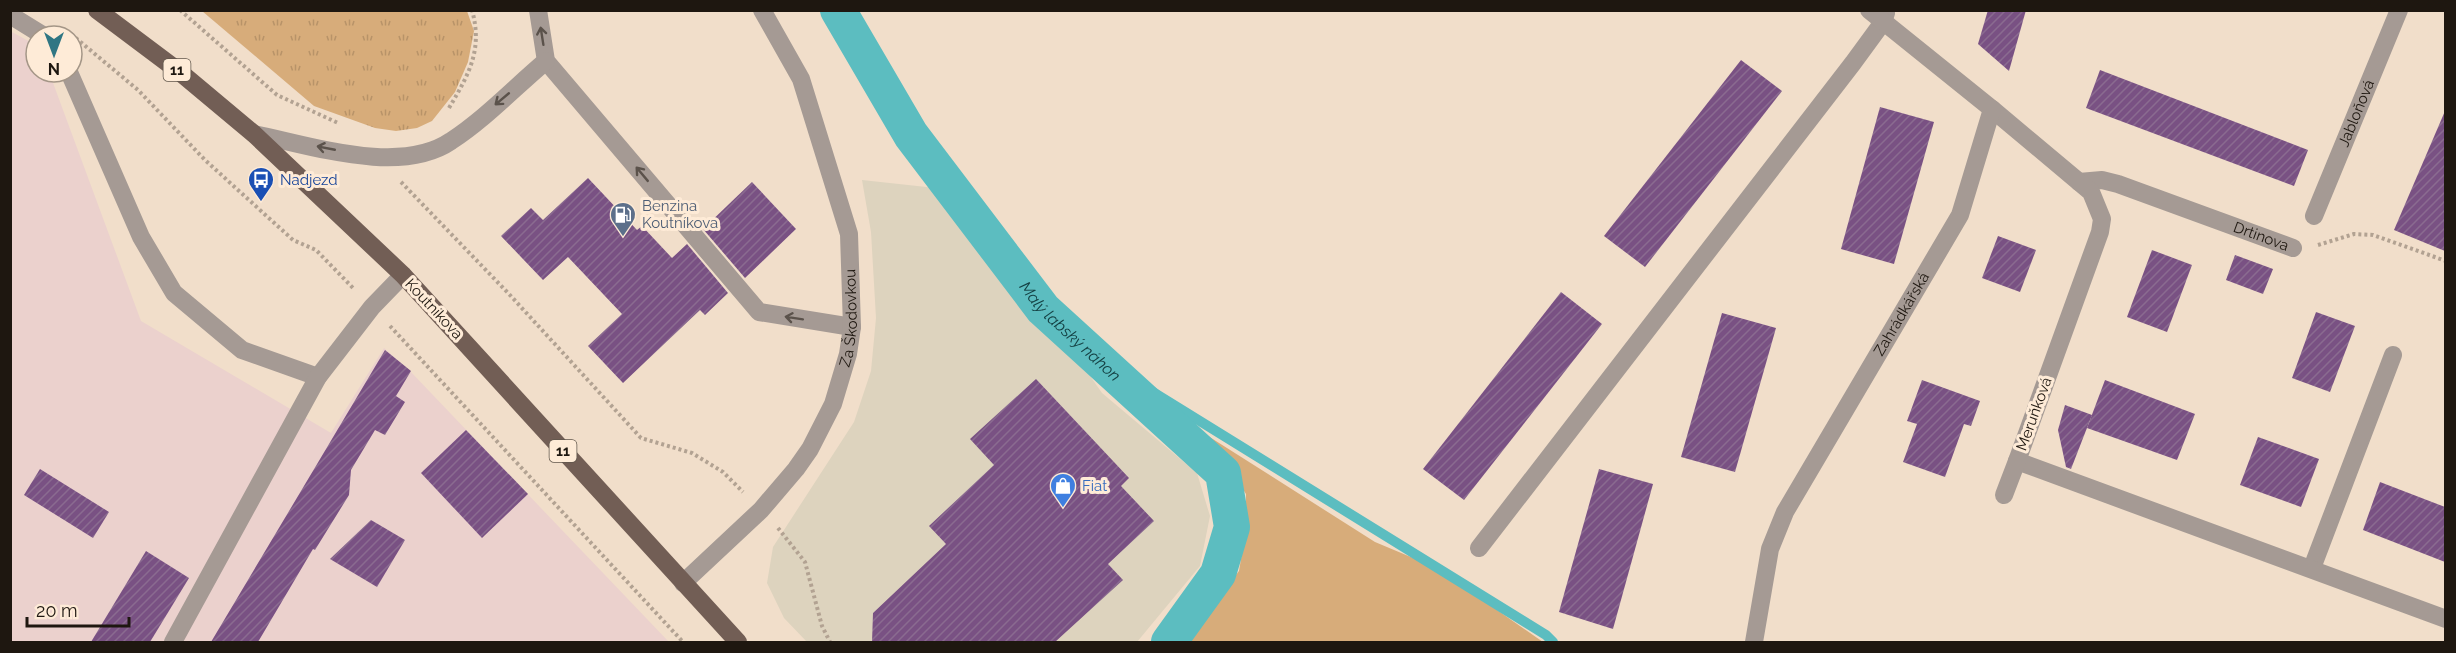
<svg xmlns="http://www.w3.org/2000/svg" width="2456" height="653" viewBox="0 0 2456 653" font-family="Raleway,sans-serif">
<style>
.commercial{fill:#ddd3be}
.industrial{fill:#ebd1cd}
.grass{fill:url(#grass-tufts)}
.garden{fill:#d7ac7a}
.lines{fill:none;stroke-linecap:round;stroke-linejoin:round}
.stream{stroke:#5cbdc0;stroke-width:10}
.canal{stroke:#5cbdc0;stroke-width:36}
.building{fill:url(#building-hatch)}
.path{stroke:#b2a292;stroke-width:4;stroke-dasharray:3 3;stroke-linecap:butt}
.lane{stroke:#a59a94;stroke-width:18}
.street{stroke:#a59a94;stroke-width:18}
.primary{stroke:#725e55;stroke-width:18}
.oneway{stroke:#5b524b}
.labels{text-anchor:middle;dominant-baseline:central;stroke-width:6;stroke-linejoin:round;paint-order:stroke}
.shield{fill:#feebd7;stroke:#61574c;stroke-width:1.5}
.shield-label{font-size:14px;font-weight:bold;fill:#1e1710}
.street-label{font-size:15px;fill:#1e1710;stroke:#feebd7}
.transit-label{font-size:15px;fill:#164399;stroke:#feebd7;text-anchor:start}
.service-label{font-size:15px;fill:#4e5e75;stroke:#feebd7;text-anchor:start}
.shop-label{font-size:15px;fill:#366cbe;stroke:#feebd7;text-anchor:start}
.water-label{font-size:16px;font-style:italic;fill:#154244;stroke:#feebd7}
</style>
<defs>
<pattern id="grass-tufts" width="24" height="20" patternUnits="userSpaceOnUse" patternTransform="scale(1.5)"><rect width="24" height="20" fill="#d7ac7a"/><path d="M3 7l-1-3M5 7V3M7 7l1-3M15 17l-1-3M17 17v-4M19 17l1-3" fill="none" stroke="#b89368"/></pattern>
<pattern id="building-hatch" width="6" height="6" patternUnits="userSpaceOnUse" patternTransform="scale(1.5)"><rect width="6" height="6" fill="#795183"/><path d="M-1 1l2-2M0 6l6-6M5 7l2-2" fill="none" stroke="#8a6b90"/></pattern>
</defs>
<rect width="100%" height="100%" fill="#f1deca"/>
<path class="commercial" d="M862,180L954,190L981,220L1102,393L1197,473L1210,516L1200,566L1137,642H807L784,618L767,583L773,547L854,422L871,371L876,318L871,232Z"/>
<path class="industrial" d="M10,31L36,45V72H49L141,321L331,433L384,348L410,371L669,642H11Z"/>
<path class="grass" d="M202,11H467L474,31L468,62L455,92L432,121L417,128L396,131L375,128L314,106Z"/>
<path class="garden" d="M1208,436L1375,542L1437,568L1543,642H1185L1239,571L1246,529V494Z"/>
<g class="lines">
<path class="stream" d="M1093,355L1546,635L1553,642"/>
<path class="canal" id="s1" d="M838,10L911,135L1043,309L1223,473L1232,527L1218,574L1169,642"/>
</g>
<g class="building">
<path d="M1988,10H2026L2009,71L1978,44Z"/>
<path d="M1741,60L1782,91L1645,267L1604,236Z"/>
<path d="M2100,70L2308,150L2294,186L2086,108Z"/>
<path d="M1880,107L1934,122L1894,264L1841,249Z"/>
<path d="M2445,111V251L2394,230Z"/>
<path d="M588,178L637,230L642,226L672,258L687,244L728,293L705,315L700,310L623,383L588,346L622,314L568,257L543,280L501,236L531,208L543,220Z"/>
<path d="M752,182L796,229L745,278L703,229Z"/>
<path d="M1998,236L2036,250L2020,292L1982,278Z"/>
<path d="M2152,250L2192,265L2167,332L2127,317Z"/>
<path d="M2235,255L2273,269L2263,294L2226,280Z"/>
<path d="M1561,292L1602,324L1464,500L1423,469Z"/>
<path d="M2316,312L2355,326L2330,392L2292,378Z"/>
<path d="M1722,313L1776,328L1735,472L1681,457Z"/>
<path d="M385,350L411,371L396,396L405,402L385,435L375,430L351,470L349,495L315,550L313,549L258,642H211Z"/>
<path d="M1036,379L1129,478L1121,486L1154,521L1108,564L1123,580L1055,642H872L873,613L946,544L929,526L994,465L970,439Z"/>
<path d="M1922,380L1980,401L1971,426L1964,424L1945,477L1903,462L1917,424L1907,421Z"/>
<path d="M2105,380L2195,414L2177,460L2087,428Z"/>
<path d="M2065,405L2092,415L2071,469L2066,467L2058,430Z"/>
<path d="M466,430L528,494L482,538L421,473Z"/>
<path d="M2258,437L2319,459L2301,507L2240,485Z"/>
<path d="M40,469L109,512L93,538L24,495Z"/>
<path d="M1599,469L1653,484L1613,629L1559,612Z"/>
<path d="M2380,482L2445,507V562L2363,530Z"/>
<path d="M371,520L405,540L377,587L330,559Z"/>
<path d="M146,551L189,578L150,642H91Z"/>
</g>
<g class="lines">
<g class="path">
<path d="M180,10L277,95L338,123"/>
<path d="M71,34L138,90L205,160L293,240L316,250L354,289"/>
<path d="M449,108C469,74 483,50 472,10"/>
<path d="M401,182L509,294L641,438L692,453L723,472L743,492"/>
<path d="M2318,245L2354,234L2373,235L2446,261"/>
<path d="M390,326L683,642"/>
<path d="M778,528L805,562L822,626L830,642"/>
</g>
<g class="lane">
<path d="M538,10L546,61L759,312L852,327"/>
<path d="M10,15L44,36"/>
<path d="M69,72L141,237L174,293L242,350L318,377"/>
<path d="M254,134C310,145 400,176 451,141C485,119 515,87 546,61"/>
<path id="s2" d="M2079,182L2102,180L2118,184L2293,248"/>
<path d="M2312,568L2393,355"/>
<path d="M173,642L318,377L372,307L403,275"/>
</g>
<g class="street">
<path d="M1992,109L2091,192L2102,219L2100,232L2017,461L2446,619"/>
<path id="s3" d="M2314,216L2399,10"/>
<path d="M2004,495L2017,461"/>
<path d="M1479,548L1853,63L1883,22L1886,13"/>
<path id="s4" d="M683,583L761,510L796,469L810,449L833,404L848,354L852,327L849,234L801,79L762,10"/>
<path id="s5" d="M1754,642L1770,549L1785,512L1960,215L1992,109L1869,10"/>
</g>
<path class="primary" d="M97,10L181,73L254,134L403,275L738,642"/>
</g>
<defs><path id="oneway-shaft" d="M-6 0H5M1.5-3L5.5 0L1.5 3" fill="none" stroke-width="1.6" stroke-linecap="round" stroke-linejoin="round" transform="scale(1.5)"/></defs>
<g class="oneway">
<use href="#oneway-shaft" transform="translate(542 36) rotate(-99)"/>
<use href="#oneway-shaft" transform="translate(502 99) rotate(140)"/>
<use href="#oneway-shaft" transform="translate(326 148) rotate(-169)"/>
<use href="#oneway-shaft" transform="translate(642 174) rotate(-130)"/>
<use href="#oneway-shaft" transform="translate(794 318) rotate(-171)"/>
</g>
<defs>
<symbol id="bus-pin" viewBox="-11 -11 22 30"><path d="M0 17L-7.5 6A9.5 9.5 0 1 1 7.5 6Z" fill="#1a4fb4" stroke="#feebd7"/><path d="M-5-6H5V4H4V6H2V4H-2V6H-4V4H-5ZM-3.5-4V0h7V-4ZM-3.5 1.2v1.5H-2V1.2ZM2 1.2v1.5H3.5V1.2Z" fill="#fff"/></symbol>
<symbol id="fuel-pin" viewBox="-11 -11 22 30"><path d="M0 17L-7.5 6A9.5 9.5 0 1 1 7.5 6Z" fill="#5c6f8a" stroke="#feebd7"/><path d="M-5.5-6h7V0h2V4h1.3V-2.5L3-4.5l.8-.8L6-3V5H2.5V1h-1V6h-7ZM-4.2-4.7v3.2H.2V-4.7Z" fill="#fff"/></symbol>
<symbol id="shop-pin" viewBox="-11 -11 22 30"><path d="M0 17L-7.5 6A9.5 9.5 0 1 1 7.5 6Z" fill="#3f7fe0" stroke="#feebd7"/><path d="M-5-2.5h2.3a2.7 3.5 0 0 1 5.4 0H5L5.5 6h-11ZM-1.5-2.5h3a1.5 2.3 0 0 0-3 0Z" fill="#fff"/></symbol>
</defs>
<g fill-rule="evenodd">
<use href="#bus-pin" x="246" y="165" width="30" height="40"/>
<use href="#fuel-pin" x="608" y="200" width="30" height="40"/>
<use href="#shop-pin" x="1048" y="471" width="30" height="40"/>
</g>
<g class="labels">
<g class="shield">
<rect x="163.5" y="59" width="27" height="22" rx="4.5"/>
<rect x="549.5" y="440" width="27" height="22" rx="4.5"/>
</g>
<g class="shield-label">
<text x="177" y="70">11</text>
<text x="563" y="451">11</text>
</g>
<g class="street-label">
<text stroke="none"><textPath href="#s3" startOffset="111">Jabloňová</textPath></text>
<text stroke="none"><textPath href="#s2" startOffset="192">Drtinova</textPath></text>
<text transform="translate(434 309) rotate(47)">Koutníkova</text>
<text stroke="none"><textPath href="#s5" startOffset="364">Zahrádkářská</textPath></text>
<text stroke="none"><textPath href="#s4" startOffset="324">Za Škodovkou</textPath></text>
<text transform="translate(2034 414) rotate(-70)">Meruňková</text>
</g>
<g class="transit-label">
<text x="280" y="180">Nadjezd</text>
</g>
<g class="service-label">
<text x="642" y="206">Benzina<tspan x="642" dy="17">Koutníkova</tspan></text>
</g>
<g class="shop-label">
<text x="1082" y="486">Fiat</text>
</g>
<g class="water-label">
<text stroke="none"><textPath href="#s1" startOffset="398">Malý labský náhon</textPath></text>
</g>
</g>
<rect width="2456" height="653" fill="none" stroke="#1e1710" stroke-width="24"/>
<g transform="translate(54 54) rotate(180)"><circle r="28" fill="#feebd7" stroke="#a49687" stroke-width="1.5"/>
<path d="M0-4.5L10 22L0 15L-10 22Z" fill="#307683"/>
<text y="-9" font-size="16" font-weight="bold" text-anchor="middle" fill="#1e1710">N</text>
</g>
<path d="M27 617v9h102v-9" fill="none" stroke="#1e1710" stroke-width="3"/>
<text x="36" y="617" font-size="18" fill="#1e1710" stroke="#feebd7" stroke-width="4.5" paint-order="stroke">20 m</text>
</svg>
